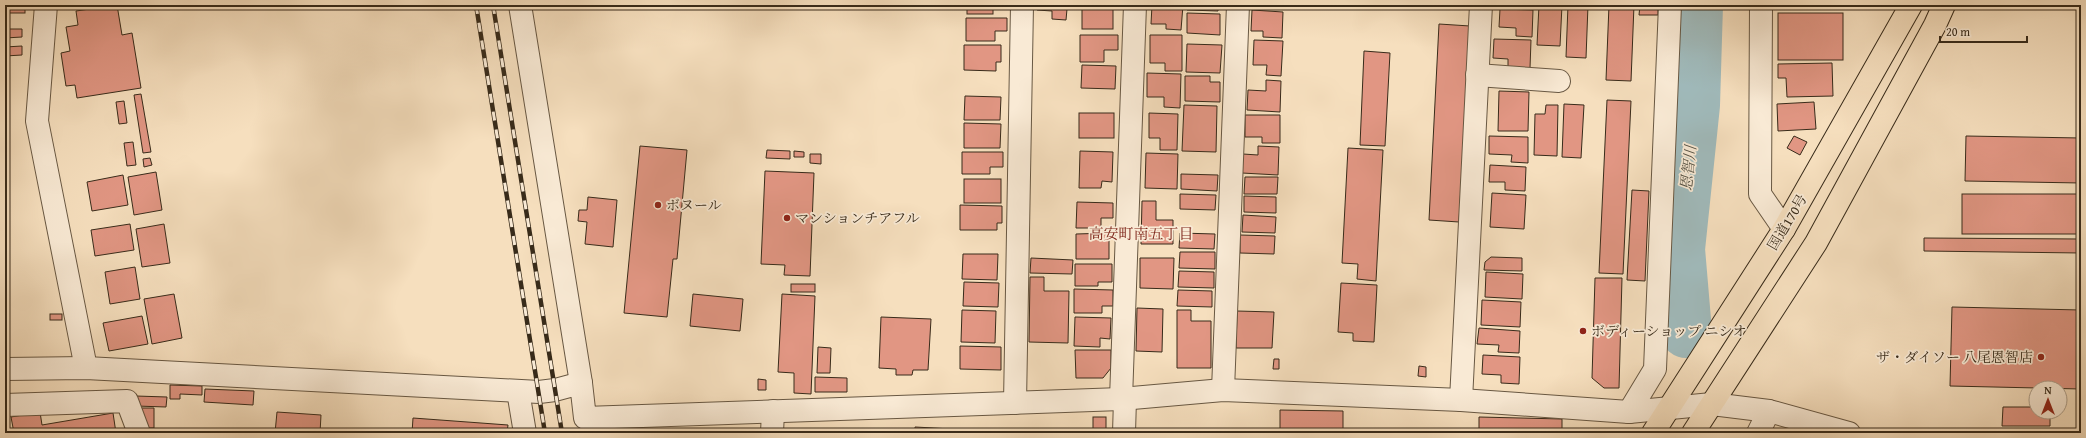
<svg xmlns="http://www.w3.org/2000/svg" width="2086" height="438" viewBox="0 0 2086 438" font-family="'Gentium Book Plus','Noto Serif JP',serif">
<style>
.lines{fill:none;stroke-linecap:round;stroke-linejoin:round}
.river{stroke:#a0babb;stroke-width:52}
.building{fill:#e19683;stroke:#382b1a}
.minor-casing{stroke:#685843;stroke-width:24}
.highway-casing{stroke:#382b1a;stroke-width:24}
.minor{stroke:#f9ead5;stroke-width:22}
.highway{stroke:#f6dfbe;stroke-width:22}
.rail-casing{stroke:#382b1a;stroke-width:4.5}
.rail{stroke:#f9ead5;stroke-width:3;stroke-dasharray:9;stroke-linecap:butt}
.poi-dot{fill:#8f2418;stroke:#f9ead5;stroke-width:1.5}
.labels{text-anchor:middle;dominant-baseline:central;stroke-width:3.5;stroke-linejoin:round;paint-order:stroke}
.poi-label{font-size:14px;fill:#382b1a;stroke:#f9ead5;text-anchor:start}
.street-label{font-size:14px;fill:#382b1a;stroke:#f9ead5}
.water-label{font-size:15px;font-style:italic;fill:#524f42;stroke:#f9ead5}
.neighbourhood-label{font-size:15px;fill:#7a1f14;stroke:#f9ead5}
</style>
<rect width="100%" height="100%" fill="#f6dfbe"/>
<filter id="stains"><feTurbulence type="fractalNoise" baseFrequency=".005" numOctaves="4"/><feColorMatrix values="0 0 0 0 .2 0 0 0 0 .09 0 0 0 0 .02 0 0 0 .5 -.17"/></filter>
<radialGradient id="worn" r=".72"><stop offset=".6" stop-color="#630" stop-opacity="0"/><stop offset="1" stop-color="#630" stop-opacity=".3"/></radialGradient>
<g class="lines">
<path class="river" d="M1686,332L1679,249L1694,105L1697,5"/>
</g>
<g class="building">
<rect x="5" y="5" width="20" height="8"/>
<path d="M117,5L122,35L132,33L141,88L77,98L75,85L66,86L61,53L70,51L66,27L78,25L76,11Z"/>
<rect x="967" y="5" width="26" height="9"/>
<path d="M1038,5H1077V9H1067L1066,20L1052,19V11L1037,10Z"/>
<rect x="1082" y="5" width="31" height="24"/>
<path d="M1152,5H1183L1181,30L1166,29V24H1151Z"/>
<path d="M1187,5H1218V11L1187,10Z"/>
<rect x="1267" y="5" width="17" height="2"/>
<path d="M1539,5H1562L1560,46L1537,45Z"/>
<path d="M1568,5H1588L1586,58L1566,57Z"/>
<path d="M1609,5H1634L1631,81L1606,80Z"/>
<path d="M1640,5H1658V15H1639Z"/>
<rect x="1778" y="5" width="65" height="2"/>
<path d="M1500,9L1533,10L1532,37L1516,36V28L1499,27Z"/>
<path d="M1252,10L1283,12L1282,38L1263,37V31H1251Z"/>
<path d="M1187,13L1220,14V35L1187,33Z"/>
<rect x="1778" y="13" width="65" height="47"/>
<path d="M966,18H1007V31H995V41H966Z"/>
<path d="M1439,24L1470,26L1459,222L1429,220Z"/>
<path d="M5,29H22V37L5,38Z"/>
<path d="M1080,35H1118V50H1104V62H1080Z"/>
<path d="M1150,35H1182V71H1165V63H1150Z"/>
<path d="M1494,39L1531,40L1530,68L1508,67V59L1493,58Z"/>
<path d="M1254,40L1283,41L1281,76L1266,75L1267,65H1253Z"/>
<path d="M1187,44L1222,45L1220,73L1186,72Z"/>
<path d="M964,45H1001V62H996V71L964,70Z"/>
<path d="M22,46V55L5,56V47Z"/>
<path d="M1364,51L1390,53L1385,146L1360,145Z"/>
<path d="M1832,63L1833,96L1787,97L1786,78H1778V64Z"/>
<path d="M1082,65L1116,66L1115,89L1081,88Z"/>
<path d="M1147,73L1181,74L1180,108L1164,107V97H1147Z"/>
<path d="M1185,76H1210V82H1220V102L1185,101Z"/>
<path d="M1266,80L1281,81L1280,112L1247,110L1248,90L1266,91Z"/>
<path d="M1499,91L1529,92L1528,131H1498Z"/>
<path d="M141,94L151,152L143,153L134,95Z"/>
<path d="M965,96L1001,97L1000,120H964Z"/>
<path d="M1607,100L1631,101L1623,274L1599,273Z"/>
<path d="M124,101L127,123L119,124L116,102Z"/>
<path d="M1814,102L1816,129L1778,131L1777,104Z"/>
<path d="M1564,104L1584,105L1581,158L1562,157Z"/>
<path d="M1184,105L1217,106L1216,152L1182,151Z"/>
<path d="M1546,105H1558L1557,156L1534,155L1535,114H1545Z"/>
<rect x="1079" y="113" width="35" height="25"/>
<path d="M1149,113L1178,114L1177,150H1160V138H1149Z"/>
<path d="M1245,115H1280V143H1262V137H1245Z"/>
<path d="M964,123L1001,124L1000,148H964Z"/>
<path d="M1489,136L1528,137V163L1511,162L1512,155L1489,154Z"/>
<path d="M1794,136L1807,142L1800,155L1787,148Z"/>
<path d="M1966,136L2081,138V183L1965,181Z"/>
<path d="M133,142L136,165L127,166L124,143Z"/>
<path d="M640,146L687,150L677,259H673L667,317L624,313Z"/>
<path d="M1258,146L1279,147L1278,175L1242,173L1243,154L1258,155Z"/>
<path d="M1348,148L1383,150L1376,281L1357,279L1358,264L1342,263Z"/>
<path d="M767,150L790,151V159L766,158Z"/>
<path d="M794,151L804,152V157H794Z"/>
<path d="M1080,151L1113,152L1112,182L1102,181L1101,188H1079Z"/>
<path d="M962,152H1003V167H990V174H962Z"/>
<path d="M1146,153L1178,154L1177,189L1145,188Z"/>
<path d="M810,154H821V164L810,163Z"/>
<path d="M150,158L152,165L144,167L143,159Z"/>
<path d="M1490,165L1526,167L1525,191L1505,190V182H1489Z"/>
<path d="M765,171L814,173L810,276L784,275L785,265L761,264Z"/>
<path d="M156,172L162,210L134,215L128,177Z"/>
<path d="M1181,174L1218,175L1217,191L1181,189Z"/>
<path d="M123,175L128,205L92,211L87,182Z"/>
<path d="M1245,177H1278L1277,194H1244Z"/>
<rect x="964" y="179" width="37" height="24"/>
<path d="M1632,190L1649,191L1645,281L1627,280Z"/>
<path d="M1492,193L1526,195L1524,229L1490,227Z"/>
<path d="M1180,194L1216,195L1215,210L1180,209Z"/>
<rect x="1962" y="194" width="119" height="40"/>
<path d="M1244,196L1276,197V213L1244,212Z"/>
<path d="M588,197L617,200L613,247L585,244L587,222L578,221L579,210H587Z"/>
<path d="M1142,201H1156V220H1173V244H1141Z"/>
<path d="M1077,202L1113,203V218H1101V228H1076Z"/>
<path d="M960,205L1002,206V223H997V230H960Z"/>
<path d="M1243,215L1276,217L1275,233L1242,232Z"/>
<path d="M130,224L134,250L95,256L91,230Z"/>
<path d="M164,224L170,263L142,267L136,229Z"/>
<path d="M1109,233V259H1076V234Z"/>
<path d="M1180,233L1215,234L1214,249L1179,248Z"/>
<path d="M1240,235L1275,236L1274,254L1240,253Z"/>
<path d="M1924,238L2081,239V253L1924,251Z"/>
<path d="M1180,252H1215V269L1179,268Z"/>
<path d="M963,254H998L997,280L962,279Z"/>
<path d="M1491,257L1522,258V271L1484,270L1485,262Z"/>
<path d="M1031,258L1073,260L1072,274L1030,273Z"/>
<path d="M1140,258H1174L1173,289L1140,288Z"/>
<path d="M1075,264H1112V282H1098V286H1075Z"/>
<path d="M135,267L140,299L110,304L105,272Z"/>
<path d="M1179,271L1214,272V288L1178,287Z"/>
<path d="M1486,272L1523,274L1522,299L1485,297Z"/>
<path d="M1030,277H1044V291H1069L1068,343L1029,342Z"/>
<path d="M1595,278H1622L1619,388H1604L1592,378Z"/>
<path d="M964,282L999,283L998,307L963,306Z"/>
<path d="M1341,283L1377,285L1374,342L1353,341V333L1338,332Z"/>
<rect x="791" y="284" width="24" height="8"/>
<path d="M1074,289L1113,290V306H1102V313H1074Z"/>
<path d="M1178,290L1212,291V307L1177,306Z"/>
<path d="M174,294L182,338L152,344L144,299Z"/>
<path d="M693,294L743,299L740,331L690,326Z"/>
<path d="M782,294L815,296L811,394L794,393V373L778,372Z"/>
<path d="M1482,300L1521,302L1520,327L1481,325Z"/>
<path d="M1952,307L2081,310V389L1950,386Z"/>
<path d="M1137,308L1163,309L1162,352L1136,351Z"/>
<path d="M962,310L996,311L995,343L961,342Z"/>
<path d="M1177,310H1191V321H1211V368H1177Z"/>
<path d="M1237,311L1274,312L1272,348H1236Z"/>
<rect x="50" y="314" width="12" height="6"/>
<path d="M142,316L148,344L109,351L103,323Z"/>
<path d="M881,317L931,319L928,370H913L912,375H896V369L879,368Z"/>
<path d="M1075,317L1111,318L1110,339L1100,338V347L1074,346Z"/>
<path d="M1479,328L1520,331L1519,353L1498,352L1499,345L1477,344Z"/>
<path d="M960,346L1001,347V370L960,369Z"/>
<path d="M818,347L831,348L830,373H817Z"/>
<path d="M1075,350H1111V368L1103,378H1076Z"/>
<path d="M1483,355L1520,357L1519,384L1501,383V375L1482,374Z"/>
<path d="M1274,359H1279V369H1273Z"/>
<path d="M1419,366L1426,367V377L1418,376Z"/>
<path d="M815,377L847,378V392H815Z"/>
<path d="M758,379L766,380V390H758Z"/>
<path d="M170,385L202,386V395L180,394V399H170Z"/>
<path d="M205,389L254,391L253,405L204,402Z"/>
<path d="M136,396L167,397L166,407L136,406Z"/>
<path d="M2003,407H2036V412H2050V426H2002Z"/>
<path d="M140,408H154V428H147Z"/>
<path d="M1280,410L1343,411V433L1280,431Z"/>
<path d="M40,412L42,425L113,413L116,433H14L11,417Z"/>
<path d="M277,412L321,415L320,433H275Z"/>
<rect x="1093" y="417" width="13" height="16"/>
<path d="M1479,417L1562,419V433H1479Z"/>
<path d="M413,418L508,425L507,433H412Z"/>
<path d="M915,427L970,430L969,433H915Z"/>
<rect x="1029" y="431" width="45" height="2"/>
</g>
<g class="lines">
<defs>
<g id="minor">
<path d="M46,5L37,121L86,368"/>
<path d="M520,5L581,383"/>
<path d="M1761,5L1760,194L1784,229"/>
<path d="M1477,75L1559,81"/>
<path d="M5,369L86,368L539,392L555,390L581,383L585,418L1121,399L1223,390L1461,400L1629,412L1712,404L1769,411L1849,433"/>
<path d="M1223,390L1238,5"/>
<path d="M518,391L525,433"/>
<path d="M1121,399L1135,5"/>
<path d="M1461,400L1481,5"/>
<path d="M1015,403L1022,5"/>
<path d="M5,405L127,401L139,433"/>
<path d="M1629,412L1655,369L1670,5"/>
<path d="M772,433L773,411"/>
<path d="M1124,433L1125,399"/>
<path d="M1758,433L1769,411"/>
</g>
<g id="highway">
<path d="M1653,433L1784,229L1911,5"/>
<path d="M1693,433L1816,243L1935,25L1944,5"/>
</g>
</defs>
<use href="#minor" class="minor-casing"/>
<use href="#highway" class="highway-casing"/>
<use href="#minor" class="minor"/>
<use href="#highway" class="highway"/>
<defs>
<g id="rail">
<path d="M476,5L545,433"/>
<path d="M493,5L562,433"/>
</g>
</defs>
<use href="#rail" class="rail-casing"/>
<use href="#rail" class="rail"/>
</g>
<g class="poi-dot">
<circle cx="658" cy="205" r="4"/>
<circle cx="787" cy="218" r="4"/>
<circle cx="1583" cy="331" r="4"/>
<circle cx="2041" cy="357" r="4"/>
</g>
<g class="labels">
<g class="poi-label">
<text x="666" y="205">ボヌール</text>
<text x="795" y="218">マンションチアフル</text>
<text x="1591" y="331">ボディーショップ ニシオ</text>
<text x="2033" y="357" text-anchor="end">ザ・ダイソー 八尾恩智店</text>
</g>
<g class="street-label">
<text transform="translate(1787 222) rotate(-59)">国道170号</text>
</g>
<g class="water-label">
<text transform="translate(1688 168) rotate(-84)">恩智川</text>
</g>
<g class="neighbourhood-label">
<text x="1141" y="233">高安町南五丁目</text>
</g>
</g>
<rect width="2086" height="438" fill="none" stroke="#f6dfbe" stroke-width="20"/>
<rect x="6" y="6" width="2074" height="426" fill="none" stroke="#382b1a" stroke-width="2"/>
<rect x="10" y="10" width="2066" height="418" fill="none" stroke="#382b1a"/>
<g transform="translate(2048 400)"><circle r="19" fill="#f9ead5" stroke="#ac9e8a"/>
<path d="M0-3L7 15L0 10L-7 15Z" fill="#8f2418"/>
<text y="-6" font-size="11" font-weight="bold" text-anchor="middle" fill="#382b1a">N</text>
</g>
<path d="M1940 36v6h87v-6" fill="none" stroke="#382b1a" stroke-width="2"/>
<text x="1946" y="36" font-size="12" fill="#382b1a" stroke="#f9ead5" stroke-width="3" paint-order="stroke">20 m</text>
<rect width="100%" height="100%" filter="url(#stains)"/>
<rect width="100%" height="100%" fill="url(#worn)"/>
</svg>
